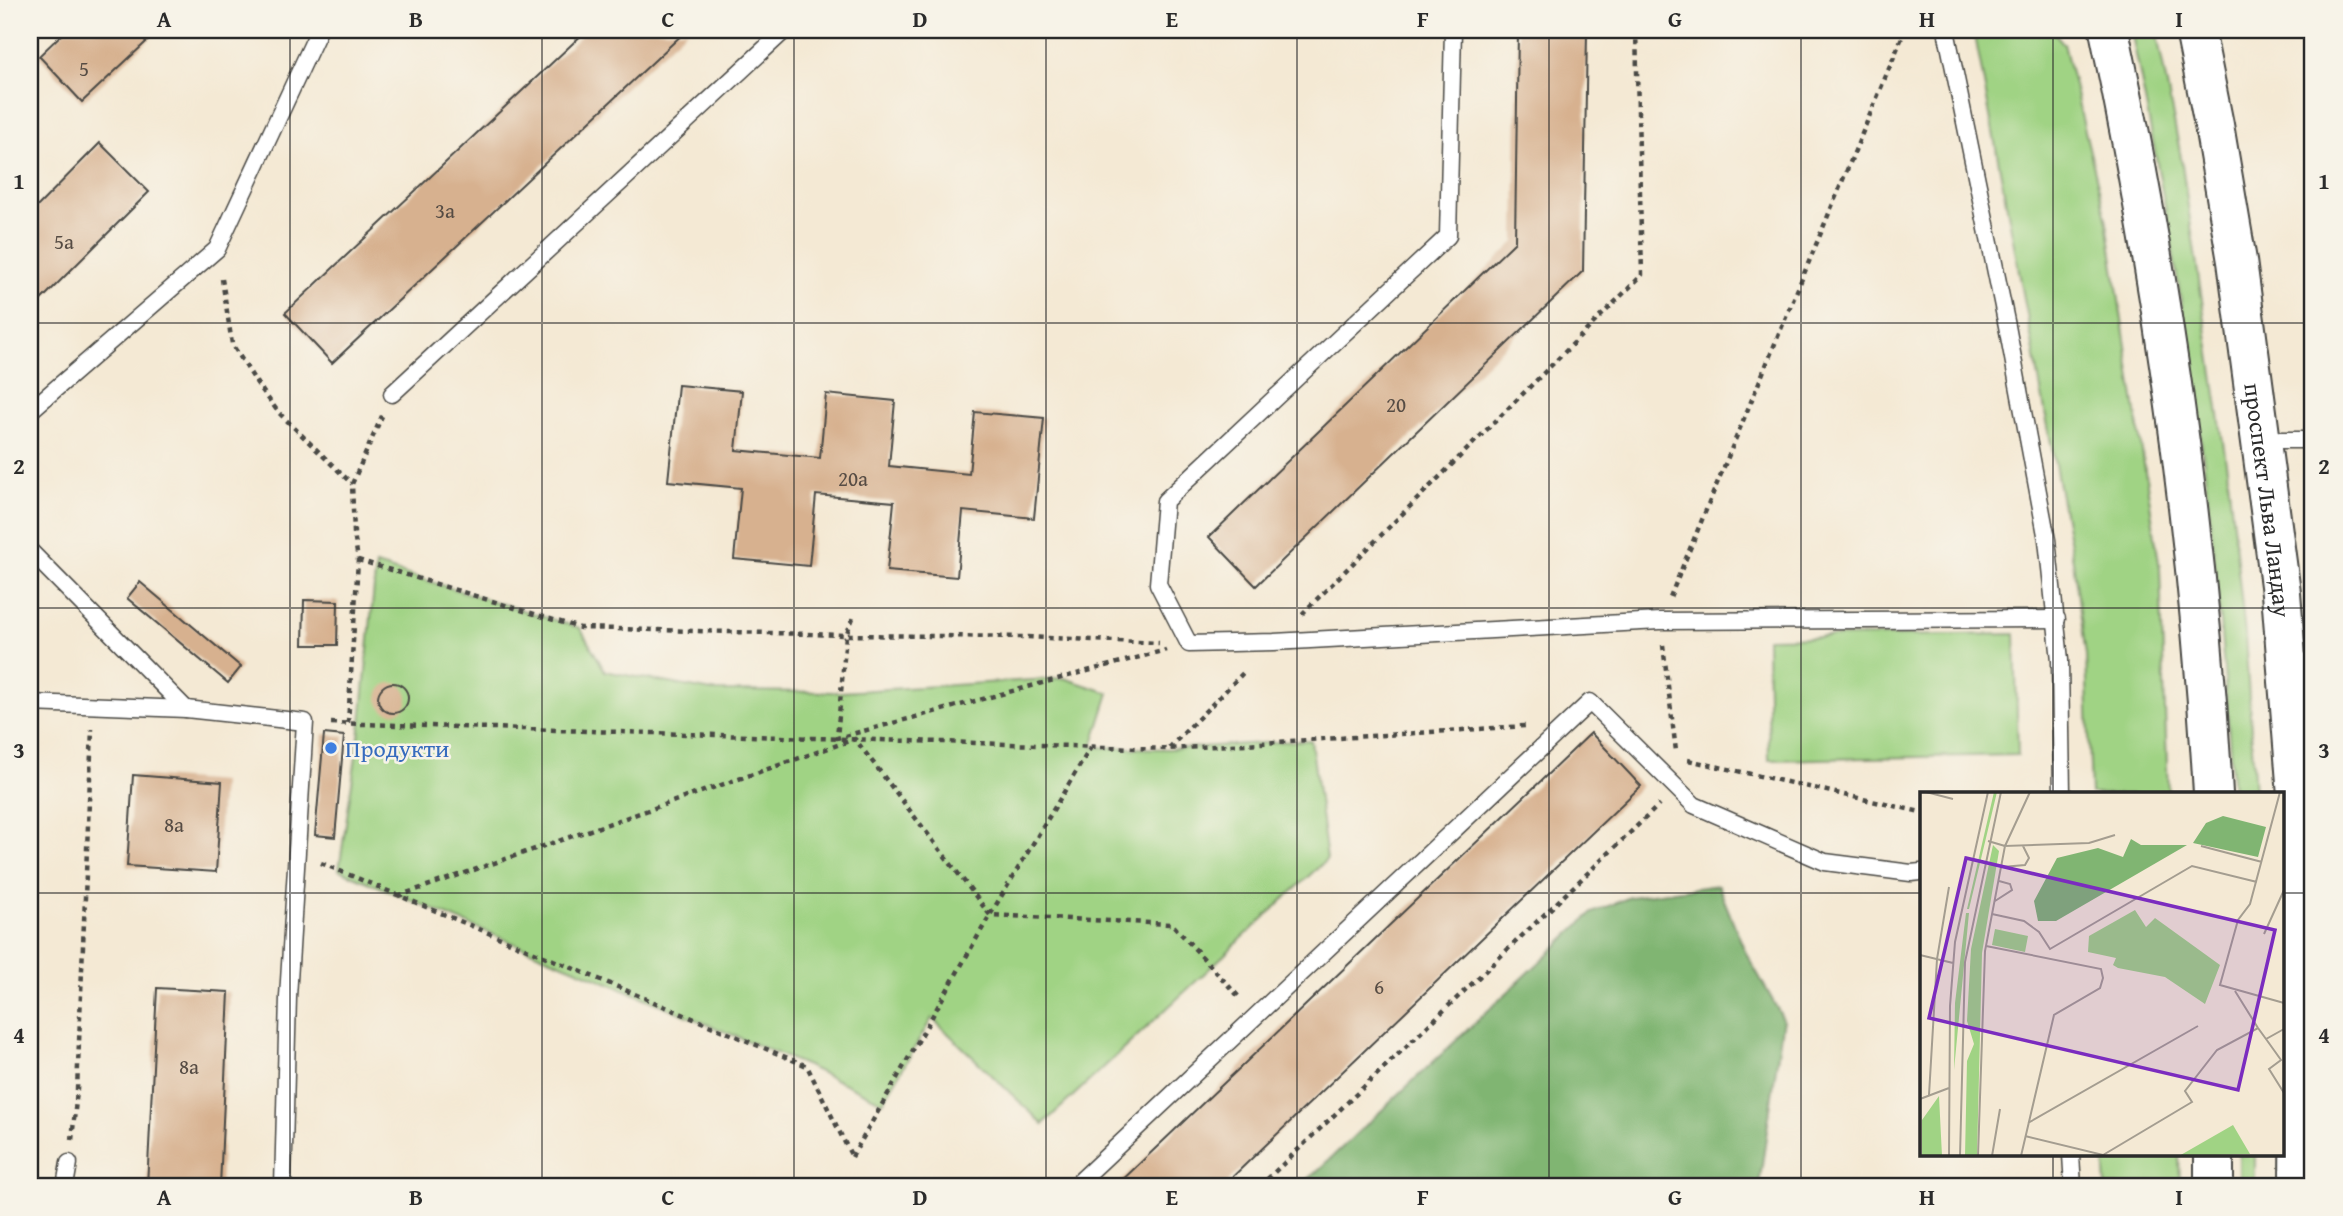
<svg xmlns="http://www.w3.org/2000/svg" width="2343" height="1216" viewBox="0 0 2343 1216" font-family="'Gentium Book Plus',serif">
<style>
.green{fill:#a0d384;stroke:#667f58;stroke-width:2}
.forest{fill:#80b572;stroke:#56704e;stroke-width:2}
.building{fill:#d7b18f}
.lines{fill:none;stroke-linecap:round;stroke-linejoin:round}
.lane-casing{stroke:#494844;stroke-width:19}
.primary-casing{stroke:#494844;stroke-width:42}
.path{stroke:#494844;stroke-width:4.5;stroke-dasharray:5 5;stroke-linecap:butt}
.lane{stroke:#fff;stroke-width:16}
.primary{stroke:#fff;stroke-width:38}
.grid{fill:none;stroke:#2b2b2b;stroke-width:2;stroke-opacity:0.55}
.shop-dot{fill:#3f7fe0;stroke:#f7f3e8;stroke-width:2.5}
.labels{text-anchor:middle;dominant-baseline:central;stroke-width:5;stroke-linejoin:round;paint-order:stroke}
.number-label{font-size:21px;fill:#564c44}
.street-label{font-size:24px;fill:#2b2b2b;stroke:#f7f3e8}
.shop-label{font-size:24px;fill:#366cbe;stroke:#f7f3e8;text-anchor:start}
.inset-road{fill:none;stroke:#a49d90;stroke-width:2}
.view{fill:#7b2cbf;fill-opacity:0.15;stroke:#7b2cbf;stroke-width:3.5}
.inset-edge{fill:none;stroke:#2b2b2b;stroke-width:3.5}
.neatline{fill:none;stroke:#2b2b2b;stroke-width:2.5}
.grid-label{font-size:23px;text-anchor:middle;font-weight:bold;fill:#2b2b2b}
</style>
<rect width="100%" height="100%" fill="#f7f3e8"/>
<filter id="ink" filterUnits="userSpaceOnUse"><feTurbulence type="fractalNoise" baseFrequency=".0143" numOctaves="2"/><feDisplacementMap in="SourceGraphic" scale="14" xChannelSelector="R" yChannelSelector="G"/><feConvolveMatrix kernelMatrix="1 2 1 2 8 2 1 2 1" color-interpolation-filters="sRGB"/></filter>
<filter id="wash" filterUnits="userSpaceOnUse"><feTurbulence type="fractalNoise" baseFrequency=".00686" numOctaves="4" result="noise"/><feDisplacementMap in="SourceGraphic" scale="28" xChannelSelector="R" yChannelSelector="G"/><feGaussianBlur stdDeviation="1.57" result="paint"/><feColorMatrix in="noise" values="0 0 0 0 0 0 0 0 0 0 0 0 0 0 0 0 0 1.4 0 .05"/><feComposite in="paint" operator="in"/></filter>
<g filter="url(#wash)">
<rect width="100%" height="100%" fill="#f4e9d4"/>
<g class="green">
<path d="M1974,30H2052L2064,44L2107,222L2160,569L2168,794H2091L2086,655L2073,561Z"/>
<path d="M2131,30H2156L2180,152L2227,469L2245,634L2255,794H2233C2226,687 2218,580 2205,473C2188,324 2161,177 2131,30Z"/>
<path d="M376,565L580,628L605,671L712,691L841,692L1064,678L1109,693L1092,747L1168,749L1311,740L1327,859L1043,1124L932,1018L883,1102L807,1066L339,870L361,723Z"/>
<path d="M2015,634L2018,755L1769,760L1767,638Z"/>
<path d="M2104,1155H2179L2180,1186H2106Z"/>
<rect x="2239" y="1155" width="16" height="31"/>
</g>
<path class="forest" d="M1718,885L1745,951L1783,1019L1759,1186H1301L1592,913L1630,897Z"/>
<g id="blocks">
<g class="building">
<path d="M66,30H159L82,102L39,56Z"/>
<path d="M587,30H687L332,363L285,313Z"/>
<path d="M1518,30H1587L1583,271L1256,586L1209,537L1515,242Z"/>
<path d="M100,143L149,192L30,311V214Z"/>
<path d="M678,385L742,391L736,450L820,458L826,394L895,401L889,466L969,474L975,412L1044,418L1034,518L963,511L957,577L887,571L894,502L816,495L809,566L734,559L741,488L668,481Z"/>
<path d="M140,582L241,667L228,683L127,598Z"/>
<path d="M304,600L338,601L337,645H303Z"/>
<circle cx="393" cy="698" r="15"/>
<path d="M1591,733L1641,786L1223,1186H1116Z"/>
<path d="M324,734L344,736L335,837L315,835Z"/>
<path d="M133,775L222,782L216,872L127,866Z"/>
<path d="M157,988L229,992L220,1186H147Z"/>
</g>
</g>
</g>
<g filter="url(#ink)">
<use href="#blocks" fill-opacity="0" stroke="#494844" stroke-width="2"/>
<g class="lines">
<defs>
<g id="lane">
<path d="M1453,30L1448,236L1165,501L1158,584L1189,644L1274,642L1660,621L2057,619"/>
<path d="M1946,30L2007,326L2047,540L2060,660L2062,794"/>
<path d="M392,394L785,30"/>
<path d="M30,411L217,249L319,30"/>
<path d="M2262,440H2313"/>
<path d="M30,551L186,709"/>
<path d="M30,703L186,709L305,722L288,997L283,1186"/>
<path d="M2071,1155L2073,1186"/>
<path d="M65,1186L69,1163"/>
<path d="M1075,1186L1590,702L1694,805L1825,862L1911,873L1921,872"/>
</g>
<g id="primary">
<path d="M2109,30C2162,281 2199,537 2213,794"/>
<path id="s1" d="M2195,30L2214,125L2237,261L2281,593L2297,795L2300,1067L2299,1186"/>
<path d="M2214,1186V1155"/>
</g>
</defs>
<use href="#lane" class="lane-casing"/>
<use href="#primary" class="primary-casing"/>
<g class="path">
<path d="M222,279L232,344L256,382L279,413L352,484"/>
<path d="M358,560L580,628L846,635L1028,637L1159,643"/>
<path d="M1670,597L1905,30"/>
<path d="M1302,614L1642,275L1636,30"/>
<path d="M853,618L846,635L837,738L1166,650"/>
<path d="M1663,645L1676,751"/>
<path d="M331,723L1168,749L1525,726"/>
<path d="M348,723L358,560L354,533L352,484L382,416"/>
<path d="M1169,748L1246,670"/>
<path d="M1688,760L1921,812"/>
<path d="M321,863L807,1066L852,1157"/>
<path d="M398,896L855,739L990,915L1172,924L1239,997"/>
<path d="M72,1140L77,1090L92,729"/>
<path d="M852,1157L990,915L1091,747"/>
<path d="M1260,1186L1659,805"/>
</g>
<use href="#lane" class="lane"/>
<use href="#primary" class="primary"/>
</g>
</g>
<path class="grid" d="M290,30V1186M542,30V1186M794,30V1186M1046,30V1186M1297,30V1186M1549,30V1186M1801,30V1186M2053,30V794M30,323H2313M30,608H2313M30,893H1921M2282,893H2313M2053,1155V1186"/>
<circle class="shop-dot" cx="331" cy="748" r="7"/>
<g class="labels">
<g class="number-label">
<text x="84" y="68">5</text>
<text x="445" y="210">3а</text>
<text x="64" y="241">5а</text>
<text x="1396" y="404">20</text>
<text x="853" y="478">20а</text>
<text x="174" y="824">8а</text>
<text x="1379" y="986">6</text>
<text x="189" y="1066">8а</text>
</g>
<g class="street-label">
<text stroke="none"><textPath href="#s1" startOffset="476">проспект Льва Ландау</textPath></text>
</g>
<g class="shop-label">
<text x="345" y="748">Продукти</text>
</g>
</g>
<g transform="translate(1920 792)">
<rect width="364" height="364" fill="#f4e9d4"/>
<path d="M74,0H77L49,117H47ZM73,53L79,59L62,161L57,364H45L47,269L54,252L47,229L51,157ZM215,118L226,135L235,126L300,173L285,212L245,185L198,176L193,173L196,166L168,160L169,144ZM46,121H49L34,278L35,211ZM75,137L108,144L105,160L72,153ZM19,304L22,364H2V328ZM313,333L330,362L259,364Z" fill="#a0d384"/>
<path d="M303,24L346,35L338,65L273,51L286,31ZM211,47L221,53H267L136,129H118L114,109L137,66L178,56L203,65Z" fill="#80b572"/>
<path class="inset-road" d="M6,0L33,7M110,0L85,54L169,51L195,43M360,0L330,112L318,128L300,193L364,211M281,54L342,70M82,75L105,73L109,66L103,54M75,109L92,98L90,92L79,89M72,122L104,129L119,140L130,157L272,74L337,90M344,142L364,98M66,154L181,177L183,186L180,196L134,223L101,364M0,163L33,171M315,199L338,236M346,247L361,268L349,277L364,301M9,303L17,167L29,95M0,307L29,296M108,331L278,234M105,344L183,363L272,310L265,299L297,258L338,236L346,247L364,237M29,364L30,214L35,150L68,0M40,364L45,170L81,0M58,364L65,159L85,54L68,49M72,364L80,317"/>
<path class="view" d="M46,66L355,138L318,298L9,226Z"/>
<rect width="364" height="364" class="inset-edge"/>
</g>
<rect width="2343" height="1216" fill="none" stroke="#f7f3e8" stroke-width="77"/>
<rect x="38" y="38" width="2266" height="1140" class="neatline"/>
<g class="grid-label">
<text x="164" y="27">A</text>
<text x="416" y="27">B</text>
<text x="668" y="27">C</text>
<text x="920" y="27">D</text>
<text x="1172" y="27">E</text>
<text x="1423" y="27">F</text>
<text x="1675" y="27">G</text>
<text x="1927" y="27">H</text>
<text x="2179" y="27">I</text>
<text x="19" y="189">1</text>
<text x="2324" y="189">1</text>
<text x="19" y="474">2</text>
<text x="2324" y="474">2</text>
<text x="19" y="758">3</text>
<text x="2324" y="758">3</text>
<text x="19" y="1043">4</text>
<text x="2324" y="1043">4</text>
<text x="164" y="1205">A</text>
<text x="416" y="1205">B</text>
<text x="668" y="1205">C</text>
<text x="920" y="1205">D</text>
<text x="1172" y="1205">E</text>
<text x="1423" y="1205">F</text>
<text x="1675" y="1205">G</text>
<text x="1927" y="1205">H</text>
<text x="2179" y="1205">I</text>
</g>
</svg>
